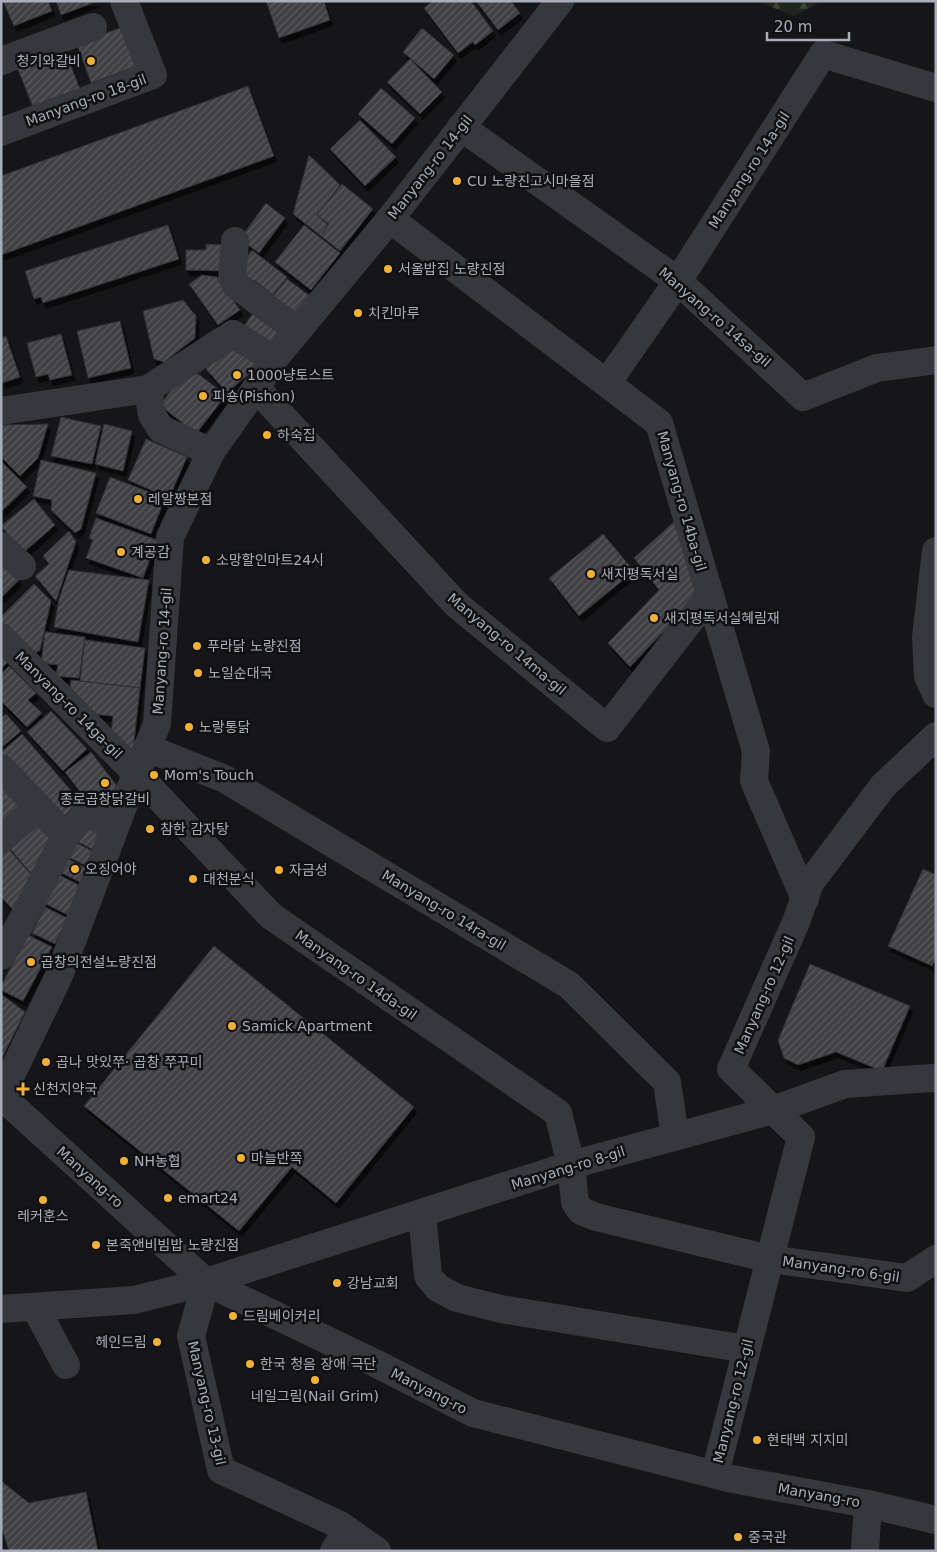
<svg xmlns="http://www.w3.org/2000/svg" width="937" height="1552" viewBox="0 0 937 1552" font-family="'DejaVu Sans','Noto Sans KR',sans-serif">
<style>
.forest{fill:url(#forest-firs)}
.building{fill:url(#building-hatch);stroke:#303034;filter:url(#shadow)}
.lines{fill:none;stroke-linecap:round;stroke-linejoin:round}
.minor{stroke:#37383d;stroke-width:28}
.poi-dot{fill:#f2b134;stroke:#111113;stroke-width:2}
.labels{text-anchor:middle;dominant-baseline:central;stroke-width:5;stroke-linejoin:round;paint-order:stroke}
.poi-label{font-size:14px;fill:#a8adb8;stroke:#111113;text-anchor:start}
.street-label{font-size:14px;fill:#a8adb8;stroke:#111113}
</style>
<defs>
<pattern id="forest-firs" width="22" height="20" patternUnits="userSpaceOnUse" patternTransform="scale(1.25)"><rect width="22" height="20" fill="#1e261f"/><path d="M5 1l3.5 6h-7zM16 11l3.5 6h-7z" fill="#3c433d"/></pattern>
<pattern id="building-hatch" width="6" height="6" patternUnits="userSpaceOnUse" patternTransform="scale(1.25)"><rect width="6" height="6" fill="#404145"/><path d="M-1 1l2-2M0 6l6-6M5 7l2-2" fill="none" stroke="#595a5e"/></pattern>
<filter id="shadow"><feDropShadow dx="3" dy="5.5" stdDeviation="0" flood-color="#0009"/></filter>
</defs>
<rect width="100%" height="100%" fill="#161618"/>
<path class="forest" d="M756,1H822L794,16Z"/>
<g class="building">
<path d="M3,1H48L52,11L14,26Z"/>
<path d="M56,1H98L61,15Z"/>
<path d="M266,1H324L330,20L279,38Z"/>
<path d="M433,1H471L493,31L475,45L473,42L458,53L424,8Z"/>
<path d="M476,1H511L520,13L498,30Z"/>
<path d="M125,26L140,65L91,83L77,44Z"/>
<path d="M422,28L454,55L434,79L403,52Z"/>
<path d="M64,48L80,89L33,107L17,67Z"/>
<path d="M410,59L442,92L420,114L387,82Z"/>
<path d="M248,86L274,156L1,255V176Z"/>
<path d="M381,88L415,118L392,144L358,114Z"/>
<path d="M360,120L396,157L365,186L330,149Z"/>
<path d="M309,155L340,185L317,215L328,225L321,236L293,214Z"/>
<path d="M342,184L373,209L340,251L321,236L329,224L317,215Z"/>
<path d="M266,203L285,218L259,253L240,239Z"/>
<path d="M168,225L179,259L43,303L41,297L34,299L25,271Z"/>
<path d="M304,225L340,253L311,290L275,262Z"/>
<path d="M206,244L230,245L229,271L186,270V250H206Z"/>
<path d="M252,250L287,277L273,295L254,280L249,287L233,275Z"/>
<path d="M202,275L217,277L240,310L218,325L189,284Z"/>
<path d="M287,279L310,296L296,315L272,298Z"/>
<path d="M183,300L196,316L195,338L164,362L154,359L143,311Z"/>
<path d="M253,313L286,330L274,347L245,325Z"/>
<path d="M120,321L131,368L88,378L77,331Z"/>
<path d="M61,334L72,375L50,380L48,374L36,377L27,343Z"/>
<path d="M6,336L20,377L2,383L1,338Z"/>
<path d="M231,347L262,362L227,393L206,369Z"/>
<path d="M189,367L226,395L196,434L160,405Z"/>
<path d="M61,417L101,426L92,464L51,456Z"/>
<path d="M48,424L38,458L20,476L1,457V425Z"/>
<path d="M104,424L132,431L123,471L95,464Z"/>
<path d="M146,439L187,457L169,498L128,480Z"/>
<path d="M41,460L96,473L81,529L75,533L51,510L52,500L33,496Z"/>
<path d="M1,461L27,487L1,512Z"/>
<path d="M110,477L165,498L151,534L96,513Z"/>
<path d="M34,499L55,525L23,553L1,526Z"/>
<path d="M96,518L157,540L143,578L86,558L93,540L89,538Z"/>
<path d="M676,520L700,593L630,667L608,643L659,590L634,558Z"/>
<path d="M69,531L76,542L56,601L35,576L49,564L43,556Z"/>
<path d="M603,534L634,571L579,616L549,578Z"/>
<path d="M1,562L19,580L1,598Z"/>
<path d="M69,570L149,580L138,642L54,627L59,599Z"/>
<path d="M34,584L51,601L40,650L34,654L1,621V617Z"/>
<path d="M45,632L85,637L79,678L56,676L58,665L41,663Z"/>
<path d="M85,640L145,648L140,688L80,681Z"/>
<path d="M1,655L8,662L1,669Z"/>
<path d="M9,666L36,693L28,700L42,713L27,727L1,701V674Z"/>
<path d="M71,680L140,688L132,759L110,741L113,716L80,713L69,703Z"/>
<path d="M51,711L87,749L63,771L27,732Z"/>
<path d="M6,714L21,731L1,748V718Z"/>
<path d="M22,734L81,802L60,820L1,754V752Z"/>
<path d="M91,752L117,786L103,807L96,813L65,772Z"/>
<path d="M1,780L24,805L1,826Z"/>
<path d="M36,816L56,836L36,879L5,843Z"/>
<path d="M87,821L106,830L96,851L76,841Z"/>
<path d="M73,841L96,853L89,867L66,856Z"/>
<path d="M4,844L36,880L16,913L1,897V847Z"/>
<path d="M64,857L88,869L82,883L57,871Z"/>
<path d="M923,869L936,875V958L932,966L888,946Z"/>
<path d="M59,875L83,887L68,915L44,903Z"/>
<path d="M45,907L67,918L55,944L32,933Z"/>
<path d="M28,935L52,947L23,1001L1,990V986Z"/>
<path d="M214,946L414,1107L336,1203L292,1167L239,1231L84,1106Z"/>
<path d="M810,964L910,1006L882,1071L836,1052L798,1065L784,1058L778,1040Z"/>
<path d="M1,994L25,1012L1,1060Z"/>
<path d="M1,1481L29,1503L86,1492L98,1551H9L3,1532L1,1530Z"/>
</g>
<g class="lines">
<g class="minor">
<path d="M560,1L390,219L274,359L256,388L211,452L170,537L157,724L124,804L58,978L1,1096L206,1282L375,1363L473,1413L732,1479L868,1504L936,1520"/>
<path d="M1,61L93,27"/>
<path d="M461,127L678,281L803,397L877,368L936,360"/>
<path d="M1,132L153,75L124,1"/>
<path d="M390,219L659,423L756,751L754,781L805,899"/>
<path d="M235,241L232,278L236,285L297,330"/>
<path d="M607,383L678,281L823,54L936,88"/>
<path d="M256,388L457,605L607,728L710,595"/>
<path d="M148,389L152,415L161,429L211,452"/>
<path d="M1,411L148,389L233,334L274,359"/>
<path d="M1,546L22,566"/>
<path d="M936,551L926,637L928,676L936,694"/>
<path d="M1,637L136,773L271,916L558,1113L571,1165L575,1202L581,1211L596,1217L770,1259L907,1278L936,1259"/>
<path d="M147,748L225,779L569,985L667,1082L675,1137"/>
<path d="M1,768L66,836"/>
<path d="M1,840L38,807"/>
<path d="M1,956L19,926L66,836L82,816L91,814L114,829"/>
<path d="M422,1213L428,1276L438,1288L457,1298L501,1309L746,1349"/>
<path d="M206,1282L191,1336L221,1470L340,1525L377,1551"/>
<path d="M35,1307L66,1365"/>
<path d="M1,1309L134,1300L206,1282L571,1165L773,1110L845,1084L932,1078L936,1079"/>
<path d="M715,1474L801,1137L731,1069L796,922L810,883L883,786L936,736"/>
<path d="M334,1551L347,1530"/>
<path d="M865,1551L868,1504"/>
</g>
</g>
<g class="poi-dot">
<circle cx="91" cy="61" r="5"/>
<circle cx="457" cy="181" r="5"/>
<circle cx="388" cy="269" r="5"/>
<circle cx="358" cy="313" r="5"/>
<circle cx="237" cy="375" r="5"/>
<circle cx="203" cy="396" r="5"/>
<circle cx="267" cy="435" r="5"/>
<circle cx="138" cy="499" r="5"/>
<circle cx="121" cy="552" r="5"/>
<circle cx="206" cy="560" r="5"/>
<circle cx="591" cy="574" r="5"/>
<circle cx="654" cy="618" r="5"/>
<circle cx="197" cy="646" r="5"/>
<circle cx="198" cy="673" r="5"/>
<circle cx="189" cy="727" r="5"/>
<circle cx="154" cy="775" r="5"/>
<circle cx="105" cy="783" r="5"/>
<circle cx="150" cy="829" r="5"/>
<circle cx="75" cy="869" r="5"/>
<circle cx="279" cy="870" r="5"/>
<circle cx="193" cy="879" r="5"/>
<circle cx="31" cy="962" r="5"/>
<circle cx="232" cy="1026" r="5"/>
<circle cx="46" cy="1062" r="5"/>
<path d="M20.5 1081.5h5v5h5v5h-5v5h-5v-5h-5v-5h5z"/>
<circle cx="241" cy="1158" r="5"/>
<circle cx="124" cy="1161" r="5"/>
<circle cx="168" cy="1198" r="5"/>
<circle cx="43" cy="1200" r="5"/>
<circle cx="96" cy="1245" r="5"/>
<circle cx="337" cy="1283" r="5"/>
<circle cx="233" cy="1316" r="5"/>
<circle cx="157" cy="1342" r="5"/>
<circle cx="250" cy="1364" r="5"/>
<circle cx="315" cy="1380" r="5"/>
<circle cx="757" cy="1440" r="5"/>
<circle cx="738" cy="1537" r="5"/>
</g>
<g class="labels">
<g class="poi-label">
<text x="81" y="61" text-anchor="end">청기와갈비</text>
<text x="467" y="181">CU 노량진고시마을점</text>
<text x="398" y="269">서울밥집 노량진점</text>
<text x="368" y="313">치킨마루</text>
<text x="247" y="375">1000냥토스트</text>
<text x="213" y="396">피숑(Pishon)</text>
<text x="277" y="435">하숙집</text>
<text x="148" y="499">레알짱본점</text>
<text x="131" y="552">계공감</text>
<text x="216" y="560">소망할인마트24시</text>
<text x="601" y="574">새지평독서실</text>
<text x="664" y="618">새지평독서실혜림재</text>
<text x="207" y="646">푸라닭 노량진점</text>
<text x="208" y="673">노일순대국</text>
<text x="199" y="727">노랑통닭</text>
<text x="164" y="775">Mom's Touch</text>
<text x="105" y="799" text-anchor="middle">종로곱창닭갈비</text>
<text x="160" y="829">참한 감자탕</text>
<text x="85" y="869">오징어야</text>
<text x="289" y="870">자금성</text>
<text x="203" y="879">대천분식</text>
<text x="41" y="962">곱창의전설노량진점</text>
<text x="242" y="1026">Samick Apartment</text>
<text x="56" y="1062">곱나 맛있쭈· 곱창 쭈꾸미</text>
<text x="33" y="1089">신천지약국</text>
<text x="251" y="1158">마늘반쪽</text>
<text x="134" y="1161">NH농협</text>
<text x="178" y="1198">emart24</text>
<text x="43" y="1216" text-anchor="middle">레커훈스</text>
<text x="106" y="1245">본죽앤비빔밥 노량진점</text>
<text x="347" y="1283">강남교회</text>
<text x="243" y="1316">드림베이커리</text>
<text x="147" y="1342" text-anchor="end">헤인드림</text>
<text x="260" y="1364">한국 청음 장애 극단</text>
<text x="315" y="1396" text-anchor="middle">네일그림(Nail Grim)</text>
<text x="767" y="1440">현태백 지지미</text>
<text x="748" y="1537">중국관</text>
</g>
<g class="street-label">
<text transform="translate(86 100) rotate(-20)">Manyang-ro 18-gil</text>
<text transform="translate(430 167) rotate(-52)">Manyang-ro 14-gil</text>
<text transform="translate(749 170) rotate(-57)">Manyang-ro 14a-gil</text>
<text transform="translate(715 317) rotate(41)">Manyang-ro 14sa-gil</text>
<text transform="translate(682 501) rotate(74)">Manyang-ro 14ba-gil</text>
<text transform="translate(507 644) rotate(40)">Manyang-ro 14ma-gil</text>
<text transform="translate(162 651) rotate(-86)">Manyang-ro 14-gil</text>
<text transform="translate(69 705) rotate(45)">Manyang-ro 14ga-gil</text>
<text transform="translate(444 910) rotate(31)">Manyang-ro 14ra-gil</text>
<text transform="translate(356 975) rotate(35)">Manyang-ro 14da-gil</text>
<text transform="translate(764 995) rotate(-66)">Manyang-ro 12-gil</text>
<text transform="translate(568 1168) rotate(-17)">Manyang-ro 8-gil</text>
<text transform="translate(90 1177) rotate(42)">Manyang-ro</text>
<text transform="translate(841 1269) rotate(8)">Manyang-ro 6-gil</text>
<text transform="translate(429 1391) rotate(27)">Manyang-ro</text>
<text transform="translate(733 1401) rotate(-76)">Manyang-ro 12-gil</text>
<text transform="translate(207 1403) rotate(77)">Manyang-ro 13-gil</text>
<text transform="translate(819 1495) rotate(10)">Manyang-ro</text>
</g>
</g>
<rect width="937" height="1552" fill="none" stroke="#a8adb8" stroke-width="5"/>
<path d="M767 32v8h82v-8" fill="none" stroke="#a8adb8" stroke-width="2.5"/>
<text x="774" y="32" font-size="15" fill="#a8adb8" stroke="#111113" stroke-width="4" paint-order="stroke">20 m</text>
</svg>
